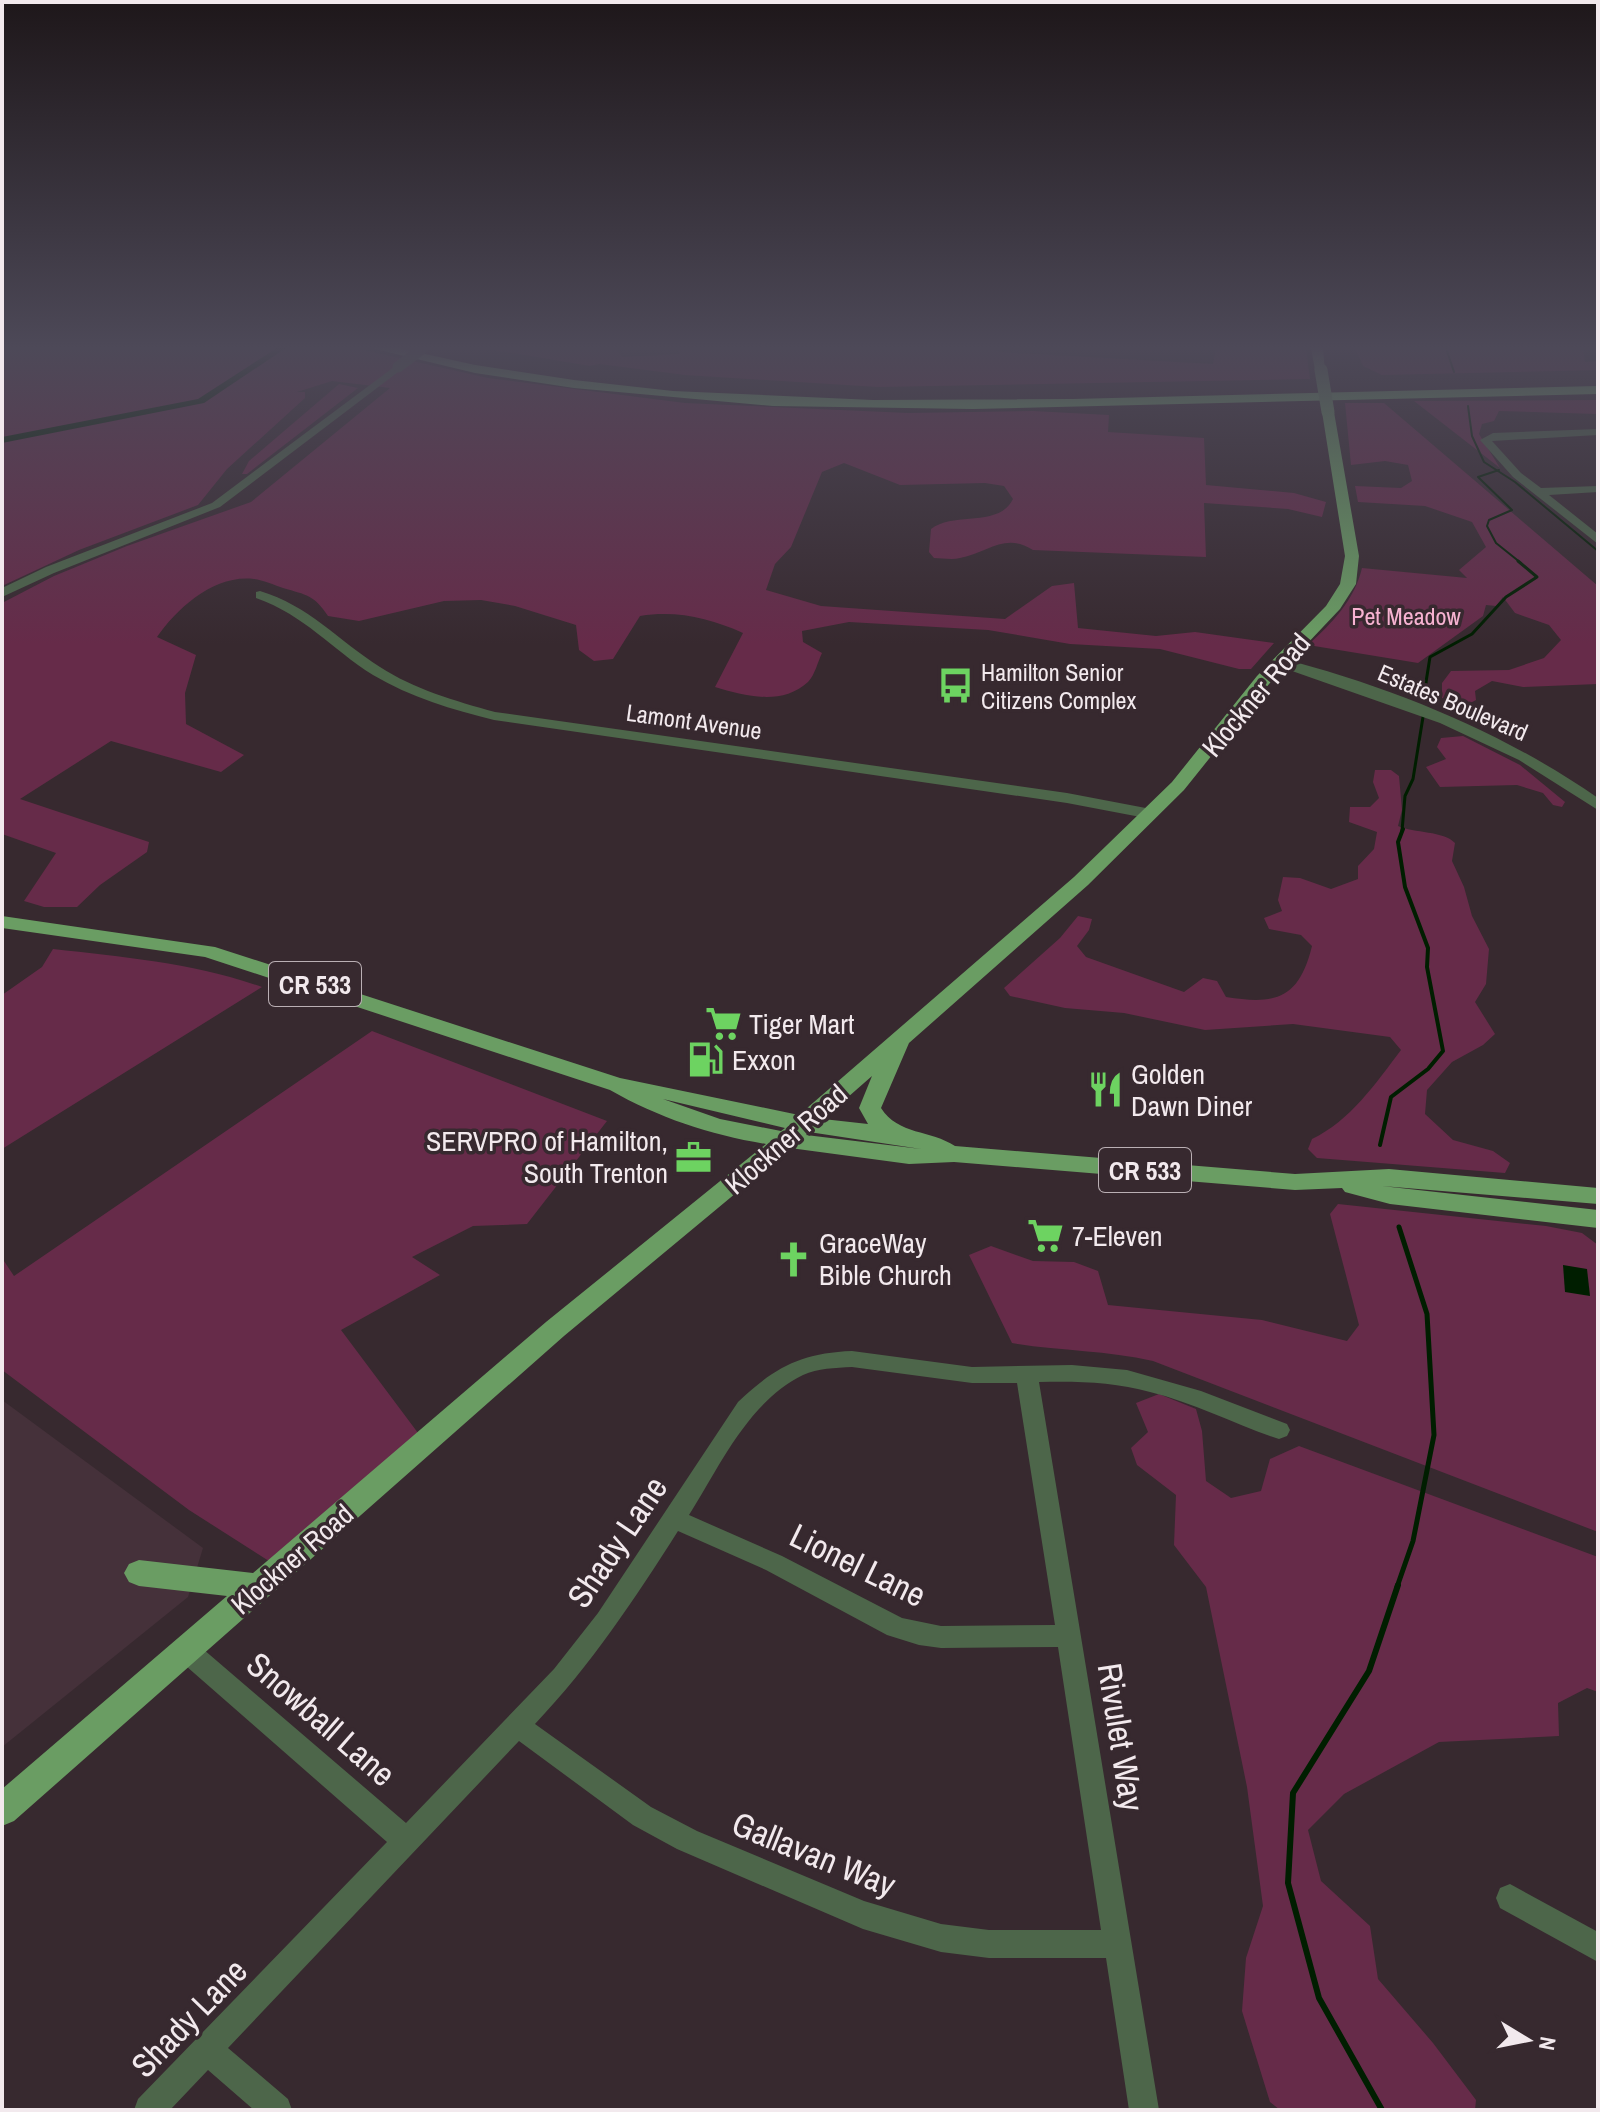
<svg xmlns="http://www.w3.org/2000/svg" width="1600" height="2112" viewBox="0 0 1600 2112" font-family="'Archivo Narrow',sans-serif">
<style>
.built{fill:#45313a}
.green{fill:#662b49}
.water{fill:#001e00}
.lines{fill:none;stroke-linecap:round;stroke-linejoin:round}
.stream-far4{stroke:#001e00;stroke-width:2}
.stream-far3{stroke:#001e00;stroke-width:3}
.stream-far2{stroke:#001e00;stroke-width:4}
.stream-far1{stroke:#001e00;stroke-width:5}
.stream{stroke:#001e00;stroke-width:6}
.canal{fill:#001e00;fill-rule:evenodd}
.minor{fill:#4d664a;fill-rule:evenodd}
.major{fill:#6a9d63;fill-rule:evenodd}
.highway{fill:#74b26d;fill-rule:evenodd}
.minor-bridge{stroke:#4d664a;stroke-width:11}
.major-bridge{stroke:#6a9d63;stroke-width:13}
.labels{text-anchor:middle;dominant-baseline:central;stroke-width:7;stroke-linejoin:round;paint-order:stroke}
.far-park-label{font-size:24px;fill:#f7b2d1;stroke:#37292f}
.far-poi-label{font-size:24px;fill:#f2e9ed;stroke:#37292f;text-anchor:start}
.far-street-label{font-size:24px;fill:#f2e9ed;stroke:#37292f}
.shield{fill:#37292f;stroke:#baafb4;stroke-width:2}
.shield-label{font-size:26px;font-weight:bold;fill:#f2e9ed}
.street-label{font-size:28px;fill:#f2e9ed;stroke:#37292f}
.poi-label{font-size:28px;fill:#f2e9ed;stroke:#37292f;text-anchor:start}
.near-street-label{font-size:34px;fill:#f2e9ed;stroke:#37292f}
</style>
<rect width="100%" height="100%" fill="#37292f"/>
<path class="built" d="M2,1400L203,1548L188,1597L2,1747Z"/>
<g class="green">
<path d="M2,348H355L488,378L685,403L908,413L1033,411L1109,415L1108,432L1204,438L1206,485L1294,493L1326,502L1322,517L1288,509L1204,503L1206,557L1033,550C1005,532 988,553 960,558C952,560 942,558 934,558L929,552L931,529C955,511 999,528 1013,499L1004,486L985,483L900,485L844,463L822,472L791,547L775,564L766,590L821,606L1005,619L1052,586L1074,583L1078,628L1156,636L1195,632L1274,643L1251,669H1239L1160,649L1070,644L988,630L849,622L802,631L803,642L822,653C818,661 815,675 808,682C782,706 745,696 715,687L743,633C710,618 676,610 640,616L613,659L594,661L579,650L576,625L515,606L481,600L444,601L359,621L328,616C314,595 307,595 283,588C274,585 263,580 254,579C215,574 177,608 157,637L196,655L185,693L186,724L244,755L221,772L111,741L20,799L149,842L147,852L100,885L77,907H44L24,901L56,853L2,834V603L54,576L127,546L251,502L390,388L332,381L297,392H305V398L227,469L198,505L79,550L2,586Z"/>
<path d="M482,348L617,350L622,357L680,354L678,348H992L1000,352L1213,364L1216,348H1306L1310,379L878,387L685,375L599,364L590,366Z"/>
<path d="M1355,348H1583L1585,362L1598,361V370L1382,375L1363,366Z"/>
<path d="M339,384L358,388L247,474H242L249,461Z"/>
<path d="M1598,400L1597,414L1499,411L1494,421L1482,424L1479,434L1500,468L1414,401Z"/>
<path d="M1345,403H1384L1598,586V684L1523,687L1492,681L1475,691L1476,700L1463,707L1442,698V683L1451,671L1509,670L1544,658L1561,640L1549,625L1515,613L1503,597L1496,606L1486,605L1483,616L1418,663L1308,645C1333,622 1354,601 1362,568L1467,578L1459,570L1486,547L1472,522L1425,506L1358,502L1355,486L1401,488L1412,481L1408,465L1385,461L1351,465Z"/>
<path d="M1463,736L1520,765L1565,802L1562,807L1553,805L1543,793L1517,785L1440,787L1426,767L1446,759L1437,747L1441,738Z"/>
<path d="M1375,770H1391L1399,776L1402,810L1398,826C1414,833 1444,831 1455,843L1452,861L1464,887L1472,916L1489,949L1486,984L1475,1002L1495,1034L1483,1045L1452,1062L1427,1090L1425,1114L1453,1140L1493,1151L1510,1163L1505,1173L1317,1158L1308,1149L1312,1139C1350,1121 1376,1083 1401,1050L1390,1037L1293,1024L1205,1030L1124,1013L1065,1008L1010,996L1004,988L1060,938L1078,916L1092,919L1089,930L1077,946L1086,957L1184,992L1203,978L1217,981L1226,997C1276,1005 1299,999 1312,946L1301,935L1269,929L1264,918L1282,911L1278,900L1283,877L1300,878L1331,889L1358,879V866L1374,849L1377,832L1349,822L1350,807H1370L1379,798L1373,782Z"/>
<path d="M53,949C124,957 194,963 262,987L2,1149V995L42,967Z"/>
<path d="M372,1031L607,1121L527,1224L473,1226L412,1257L440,1275L341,1330L427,1445L283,1570L189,1510L2,1370V1258L14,1276Z"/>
<path d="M1338,1204L1546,1226L1582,1233L1598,1245V1532L1153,1361C1106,1350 1059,1351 1012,1343L969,1255L991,1246L1033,1261L1074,1262L1098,1271L1108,1305L1262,1320L1347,1341L1359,1325L1330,1214Z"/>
<path d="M1159,1394L1196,1409L1202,1431L1206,1481L1231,1498L1261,1491L1270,1459L1299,1446L1598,1557V1692L1587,1688L1558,1703L1559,1736L1439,1742L1344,1794L1308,1830L1321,1881L1370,1926L1378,1979L1433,2043L1476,2100L1475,2110H1280L1270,2102L1242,2011L1246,1958L1263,1906L1247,1787L1206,1587L1174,1545L1176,1495L1137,1465L1131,1448L1148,1432L1136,1403Z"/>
</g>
<path class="water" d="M1563,1265L1587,1269L1590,1296L1565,1292Z"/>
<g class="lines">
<g class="stream-far4">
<path d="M1446,348L1454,372"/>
<path d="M1468,406L1472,436L1484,462L1515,482L1598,551"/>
<path d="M1499,470L1478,477L1512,510L1489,520L1487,526L1496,543L1521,563"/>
</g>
<g class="stream-far3">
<path d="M1428,696L1426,682L1430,657L1472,634L1506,597L1537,577L1518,561"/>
<path d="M1402,831L1405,796L1413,779L1423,717"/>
</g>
<path class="stream-far2" d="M1380,1145L1391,1097L1428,1069L1443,1051L1427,967L1428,948L1405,887L1398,842L1403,829"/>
<path class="stream-far1" d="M1397,1587L1413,1541L1434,1435L1427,1314L1399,1227"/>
<path class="stream" d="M1382,2110L1319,1998L1288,1883L1293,1793L1369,1671L1398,1585"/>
<path class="canal" d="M277,348H286L204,403L2,443V437L198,399Z"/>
<g class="minor">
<path d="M398,364L402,365V369L220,507L54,573L2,597V588L46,567L212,503Z"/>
<path d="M1598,429V435L1492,441L1521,473L1541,488L1598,486V492L1549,495L1598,534V544L1513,477L1480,440L1493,433Z"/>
<path d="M260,591C308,605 339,641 380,667C414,689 455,701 495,712L1067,793L1151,809L1159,814L1151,819L1067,803L494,720C453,710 410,697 373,675C330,648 306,616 256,598V592Z"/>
<path d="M1280,658C1392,687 1503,732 1598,798V810L1519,760L1440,723L1275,665L1273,662Z"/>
<path d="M852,1351L972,1367L1072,1365L1127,1370L1201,1391L1287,1424L1290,1430L1287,1436L1279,1439C1236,1425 1195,1403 1150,1392C1114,1382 1077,1381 1039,1382L1159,2110H1129L1106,1958H989L941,1952L863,1929L677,1849L633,1825L519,1741L228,2048L288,2099L292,2110H254L208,2070L170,2110H134L138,2099L387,1842L178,1659L175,1651L178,1643L187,1640L196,1643L406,1823L554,1669L598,1613L738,1402C775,1367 801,1353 852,1351ZM852,1367L972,1383H1017L1055,1625L941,1626L902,1618L782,1556L689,1515C720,1466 748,1402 803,1375C818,1368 835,1368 852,1367ZM678,1531L766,1570L887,1635L919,1645L941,1648L1058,1647L1101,1930H989L941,1924L864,1901L697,1831L651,1807L535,1724C591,1665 634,1600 678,1531Z"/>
<path d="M1510,1884L1598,1932V1962L1500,1908L1496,1898L1500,1888Z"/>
</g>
<g class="major">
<path d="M1311,348H1323L1325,373L1315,370Z"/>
<path d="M1328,408L1334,412L1359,556L1356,584L1340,609L1269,684L1184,790L1088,885L909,1043L881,1108C898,1135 931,1130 955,1146L1295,1174L1389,1169L1598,1188V1204L1382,1186L1598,1210V1228L1390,1204L1345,1192L1342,1188L1295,1190L954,1162L909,1164L790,1148L564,1336L14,1821L2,1826V1789L227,1596L139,1586L129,1582L124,1573L129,1564L139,1560L253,1573L546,1322L766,1144C711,1135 659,1118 610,1090L205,957L2,928V916L215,947L620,1078L799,1115L1074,877L1172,782L1257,676L1326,606L1340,584L1345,556L1322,412ZM872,1076L859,1108L868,1124L823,1119ZM663,1099L785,1128L781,1131L720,1119ZM809,1132L921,1149L806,1135Z"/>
</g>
<path class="highway" d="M371,348H398L475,365L574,380L673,391L873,400L1073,399L1598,386V394L973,409L773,406L574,388L475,373Z"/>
<path class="minor-bridge" d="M398,367L423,348"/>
<path class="major-bridge" d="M1321,370L1328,412"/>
</g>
<linearGradient id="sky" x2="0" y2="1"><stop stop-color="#1e171a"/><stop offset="0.54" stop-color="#4d4958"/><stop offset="1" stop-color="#4d4958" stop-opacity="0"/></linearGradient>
<rect width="1600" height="644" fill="url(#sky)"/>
<defs>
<symbol id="bus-bare" viewBox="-9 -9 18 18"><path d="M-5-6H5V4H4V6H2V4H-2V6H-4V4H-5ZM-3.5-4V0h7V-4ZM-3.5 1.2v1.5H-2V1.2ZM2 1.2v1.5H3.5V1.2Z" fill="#6dd361" stroke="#37292f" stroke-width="2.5" paint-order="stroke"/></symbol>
<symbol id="supermarket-bare" viewBox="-9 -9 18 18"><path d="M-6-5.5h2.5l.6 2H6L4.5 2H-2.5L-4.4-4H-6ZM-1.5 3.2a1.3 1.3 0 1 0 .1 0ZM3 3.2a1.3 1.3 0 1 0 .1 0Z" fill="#6dd361" stroke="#37292f" stroke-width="2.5" paint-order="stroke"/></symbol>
<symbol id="fuel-bare" viewBox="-9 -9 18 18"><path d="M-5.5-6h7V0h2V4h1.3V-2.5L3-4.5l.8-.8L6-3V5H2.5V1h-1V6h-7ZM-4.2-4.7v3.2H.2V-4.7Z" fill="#6dd361" stroke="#37292f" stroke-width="2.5" paint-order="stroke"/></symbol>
<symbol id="restaurant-bare" viewBox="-9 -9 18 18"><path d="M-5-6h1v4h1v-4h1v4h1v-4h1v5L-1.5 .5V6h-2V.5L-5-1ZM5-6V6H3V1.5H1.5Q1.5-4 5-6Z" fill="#6dd361" stroke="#37292f" stroke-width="2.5" paint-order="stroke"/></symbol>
<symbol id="office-bare" viewBox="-9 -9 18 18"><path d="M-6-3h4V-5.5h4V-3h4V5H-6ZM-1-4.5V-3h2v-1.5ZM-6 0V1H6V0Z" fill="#6dd361" stroke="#37292f" stroke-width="2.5" paint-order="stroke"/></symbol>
<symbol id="church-bare" viewBox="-9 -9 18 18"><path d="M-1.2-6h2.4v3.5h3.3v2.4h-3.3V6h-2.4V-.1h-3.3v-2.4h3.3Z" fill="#6dd361" stroke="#37292f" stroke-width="2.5" paint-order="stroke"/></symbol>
</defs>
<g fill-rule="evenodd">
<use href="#bus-bare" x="930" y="660" width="51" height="51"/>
<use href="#supermarket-bare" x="698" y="998" width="51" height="51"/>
<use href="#fuel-bare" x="680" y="1034" width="51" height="51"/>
<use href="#restaurant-bare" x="1080" y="1064" width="51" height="51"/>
<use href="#office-bare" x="668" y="1132" width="51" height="51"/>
<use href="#supermarket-bare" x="1020" y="1210" width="51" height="51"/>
<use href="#church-bare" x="768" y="1234" width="51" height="51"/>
</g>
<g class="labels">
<g class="far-park-label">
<text x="1406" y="616">Pet Meadow</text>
</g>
<g class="far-poi-label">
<text x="981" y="672">Hamilton Senior<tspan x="981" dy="28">Citizens Complex</tspan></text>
</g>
<g class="far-street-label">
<text transform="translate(1453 702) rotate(23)">Estates Boulevard</text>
<text transform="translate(694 721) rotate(8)">Lamont Avenue</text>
</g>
<g class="shield">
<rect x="269" y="962" width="92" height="44" rx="6"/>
<rect x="1099" y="1148" width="92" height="44" rx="6"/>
</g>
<g class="shield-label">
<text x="315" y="984">CR 533</text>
<text x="1145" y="1170">CR 533</text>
</g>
<g class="street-label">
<text transform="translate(1256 695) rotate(-50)">Klockner Road</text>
<text transform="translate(786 1139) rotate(-41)">Klockner Road</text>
<text transform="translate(292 1559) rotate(-41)">Klockner Road</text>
</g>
<g class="poi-label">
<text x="749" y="1024">Tiger Mart</text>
<text x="732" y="1060">Exxon</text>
<text x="1131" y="1074">Golden<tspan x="1131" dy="32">Dawn Diner</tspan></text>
<text x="668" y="1141" text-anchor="end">SERVPRO of Hamilton,<tspan x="668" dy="32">South Trenton</tspan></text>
<text x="1072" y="1236">7-Eleven</text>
<text x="819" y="1243">GraceWay<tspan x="819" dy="32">Bible Church</tspan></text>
</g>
<g class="near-street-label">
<text transform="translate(617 1542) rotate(-56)">Shady Lane</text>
<text transform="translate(858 1565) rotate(26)">Lionel Lane</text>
<text transform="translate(321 1719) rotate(41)">Snowball Lane</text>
<text transform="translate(1121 1737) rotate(81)">Rivulet Way</text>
<text transform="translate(814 1854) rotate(22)">Gallavan Way</text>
<text transform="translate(189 2018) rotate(-46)">Shady Lane</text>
</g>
</g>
<rect width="1600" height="2112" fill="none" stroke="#f2e9ed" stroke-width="8"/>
<g transform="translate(1528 2040) rotate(100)" stroke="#37292f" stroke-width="6" paint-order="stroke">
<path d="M0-6L14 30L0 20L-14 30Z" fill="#f2e9ed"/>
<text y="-12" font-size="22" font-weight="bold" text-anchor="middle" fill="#f2e9ed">N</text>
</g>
</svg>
